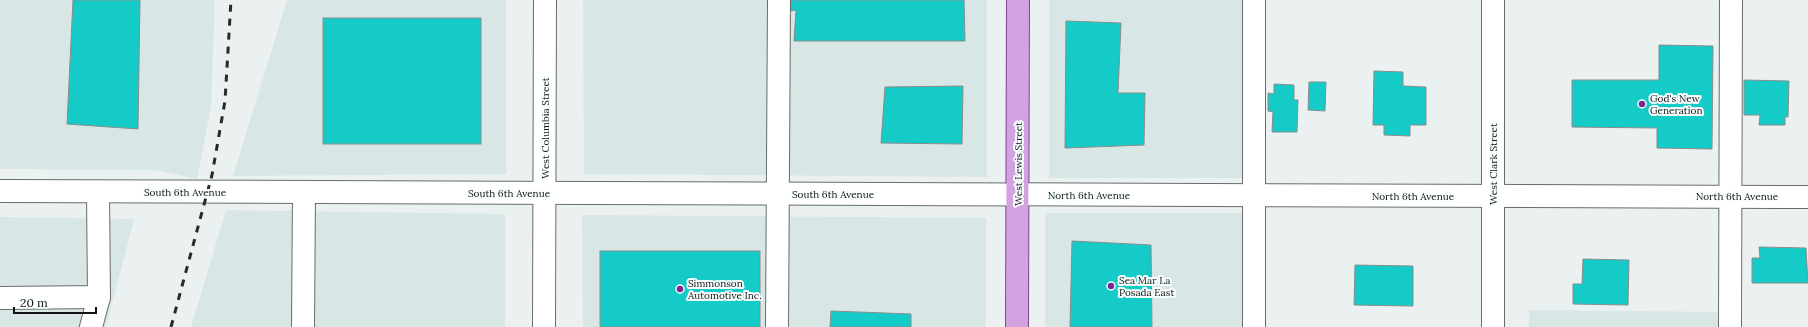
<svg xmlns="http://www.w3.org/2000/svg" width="1808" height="327" viewBox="0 0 1808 327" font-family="Lora,serif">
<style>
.built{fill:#d8e7e6}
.building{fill:#14cbc8;stroke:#878d8c}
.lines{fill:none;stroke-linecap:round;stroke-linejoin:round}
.minor-casing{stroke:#676c6c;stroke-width:24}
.major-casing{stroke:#7d488b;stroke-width:24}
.minor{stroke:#fff;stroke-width:22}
.major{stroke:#d3a2e0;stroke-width:22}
.rail{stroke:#292b2b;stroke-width:3;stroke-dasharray:7 7;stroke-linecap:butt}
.poi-dot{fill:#7e2593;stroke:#f8fefe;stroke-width:1.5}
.labels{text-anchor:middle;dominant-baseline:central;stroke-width:4;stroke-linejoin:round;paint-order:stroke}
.poi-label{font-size:10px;fill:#121414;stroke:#f8fefe;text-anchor:start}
.street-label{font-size:10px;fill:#121414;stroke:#f8fefe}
</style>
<rect width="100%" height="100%" fill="#ebf1f1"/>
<g class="built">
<path d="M0,0H215L211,107L197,179L155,170L0,169Z"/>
<path d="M287,0H506V174L233,176Z"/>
<path d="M583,0H987V177L584,174Z"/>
<rect x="1049" y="0" width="205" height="178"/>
<path d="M226,210L505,214V327H191Z"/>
<path d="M1045,213H1253L1254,327H1045Z"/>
<path d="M582,215L986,218V327H583Z"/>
<path d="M0,217L134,219L106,327H0Z"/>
<path d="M1529,310L1729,312V327H1529Z"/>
</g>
<g class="building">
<path d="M73,0H140L138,129L67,124Z"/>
<path d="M791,0H964L965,41H794L796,10L790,11Z"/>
<rect x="323" y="18" width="158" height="126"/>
<path d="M1066,21L1121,23L1118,93H1145L1144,145L1065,148Z"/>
<path d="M1659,45L1713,46L1712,149L1657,148V128L1572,127V80H1659Z"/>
<path d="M1374,71L1403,72V86L1426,87V125H1410V136L1384,135V125H1373Z"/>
<path d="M1744,80L1789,81L1788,117H1785V125H1759L1760,115H1744Z"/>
<path d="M1309,82H1326L1325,111L1308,110Z"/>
<path d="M1274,84L1294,85V100H1298L1297,132H1272L1273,112L1268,111V93L1274,94Z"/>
<path d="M963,86L962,144L881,143L885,87Z"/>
<path d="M1072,241L1151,245L1152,327H1070Z"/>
<path d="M1759,247L1806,248L1808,283H1752V258H1760Z"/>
<rect x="600" y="251" width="160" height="76"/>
<path d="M1583,259L1629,260L1628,305L1573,304V284H1582Z"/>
<path d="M1355,265L1413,266V306L1354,305Z"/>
<path d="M831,311L911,314V327H830Z"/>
</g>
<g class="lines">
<defs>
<g id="minor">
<path d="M1493,0V327"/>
<path d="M0,191L1808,197"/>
<path d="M0,298L99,297L98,192"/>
<path d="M91,327L99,297"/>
<path d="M303,327L304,193"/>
<path d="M544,327L545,0"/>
<path d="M777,327L779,0"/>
<path d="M1254,327V0"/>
<path d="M1730,327L1731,0"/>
</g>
<path id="major" d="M1017,327L1018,0"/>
</defs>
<use href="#minor" class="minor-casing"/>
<use href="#major" class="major-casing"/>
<use href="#minor" class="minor"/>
<use href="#major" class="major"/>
<path class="rail" d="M171,327L212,175L225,101L231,0"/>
</g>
<g class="poi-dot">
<circle cx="1642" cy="104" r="4"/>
<circle cx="1111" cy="286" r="4"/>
<circle cx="680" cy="289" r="4"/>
</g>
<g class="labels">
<g class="poi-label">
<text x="1650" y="98">God's New<tspan x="1650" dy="12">Generation</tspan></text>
<text x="1119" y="280">Sea Mar La<tspan x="1119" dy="12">Posada East</tspan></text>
<text x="688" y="283">Simmonson<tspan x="688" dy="12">Automotive Inc.</tspan></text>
</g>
<g class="street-label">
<text transform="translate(545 128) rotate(-90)">West Columbia Street</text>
<text transform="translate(1018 164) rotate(-90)">West Lewis Street</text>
<text transform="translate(1493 164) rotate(-90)">West Clark Street</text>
<text x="185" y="192">South 6th Avenue</text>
<text x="509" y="193">South 6th Avenue</text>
<text x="833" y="194">South 6th Avenue</text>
<text x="1089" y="195">North 6th Avenue</text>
<text x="1413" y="196">North 6th Avenue</text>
<text x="1737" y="196">North 6th Avenue</text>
</g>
</g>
<path d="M14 307v6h82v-6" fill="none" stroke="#121414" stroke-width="2"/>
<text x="20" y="307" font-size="12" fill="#121414" stroke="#f8fefe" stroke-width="3" paint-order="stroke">20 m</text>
</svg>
